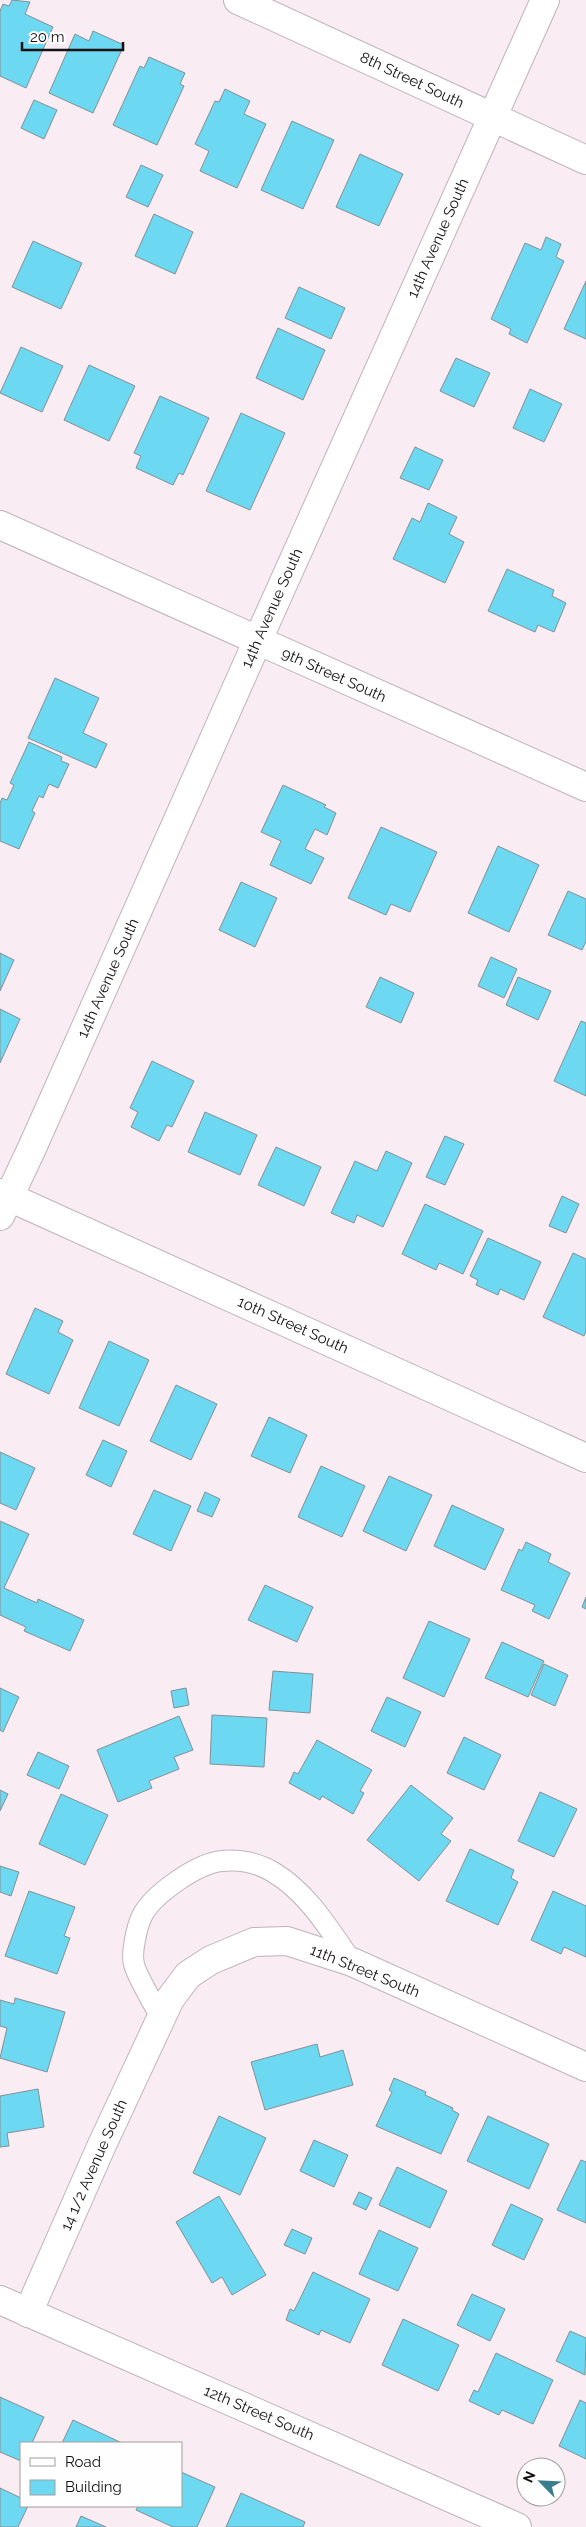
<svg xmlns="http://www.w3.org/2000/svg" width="586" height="2527" viewBox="0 0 586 2527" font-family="Raleway,sans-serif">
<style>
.building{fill:#6dd8f1;stroke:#839094}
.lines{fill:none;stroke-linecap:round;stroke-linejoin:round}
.lane-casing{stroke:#bfb3ba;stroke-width:22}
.street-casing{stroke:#bfb3ba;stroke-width:30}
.lane{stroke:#fff;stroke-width:20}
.street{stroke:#fff;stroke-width:28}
.labels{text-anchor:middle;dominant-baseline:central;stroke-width:4;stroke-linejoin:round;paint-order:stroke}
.street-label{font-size:15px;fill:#151113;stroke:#fdfefd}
</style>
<rect width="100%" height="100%" fill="#f9ecf3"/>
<g class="building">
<path d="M12,0L30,2L25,14L53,27L26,88L0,76V11L3,4L9,6Z"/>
<path d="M93,31L124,45L93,113L49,93L75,34L89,41Z"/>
<path d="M149,57L185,73L180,84L184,86L157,145L113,125L140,66L144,68Z"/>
<path d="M225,89L250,101L244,114L266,124L237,188L200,171L209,151L195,144L215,101L219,102Z"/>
<path d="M34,100L57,110L44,139L21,128Z"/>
<path d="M292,121L334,140L303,209L261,190Z"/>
<path d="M360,154L403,174L379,226L336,207Z"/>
<path d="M141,165L163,175L148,207L126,197Z"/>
<path d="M154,214L193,232L175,274L135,256Z"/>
<path d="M546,237L561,244L556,257L564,261L527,343L509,334L511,329L491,319L525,243L541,250Z"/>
<path d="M33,241L82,263L61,309L12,287Z"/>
<path d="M586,281V339L564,329Z"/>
<path d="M299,287L345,308L331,339L285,318Z"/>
<path d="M278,328L325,350L303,400L256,378Z"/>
<path d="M21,347L63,366L42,412L0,393Z"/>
<path d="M456,358L490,373L474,407L440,391Z"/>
<path d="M89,365L135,386L109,441L64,420Z"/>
<path d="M530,389L562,404L544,442L513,428Z"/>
<path d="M160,396L209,418L183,475L179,473L173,485L136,468L141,456L134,453Z"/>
<path d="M241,413L285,433L250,510L206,491Z"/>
<path d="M415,447L443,460L429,490L400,478Z"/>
<path d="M428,503L457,517L449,534L464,542L445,583L393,559L412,518L420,522Z"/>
<path d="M507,569L554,590L552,596L566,603L554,632L538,625L535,632L488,611Z"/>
<path d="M55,678L99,698L83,733L107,744L96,768L28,738Z"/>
<path d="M29,742L62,757L61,761L69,764L58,788L49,784L43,798L39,796L32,811L35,813L19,849L0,841V803L2,798L7,800L14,785L10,783Z"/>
<path d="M283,785L326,805L324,807L336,813L327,835L315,829L305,849L324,858L311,884L270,865L281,841L261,832Z"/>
<path d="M381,827L437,852L410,912L391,904L386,915L348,898Z"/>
<path d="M498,846L539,865L509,932L468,913Z"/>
<path d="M241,882L277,898L255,947L219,930Z"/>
<path d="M568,891L586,899V941L582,950L548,935Z"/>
<path d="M0,953L14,960L0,991Z"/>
<path d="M491,957L517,969L504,998L478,986Z"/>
<path d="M380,977L414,993L401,1023L366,1007Z"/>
<path d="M518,977L551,991L538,1020L506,1005Z"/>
<path d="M0,1009L20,1019L0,1063Z"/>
<path d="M581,1021L586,1023V1096L554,1081Z"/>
<path d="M152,1061L194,1081L172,1127L167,1125L159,1141L131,1127L138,1112L130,1108Z"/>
<path d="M205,1112L257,1135L240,1175L188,1152Z"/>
<path d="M445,1136L464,1144L445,1185L426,1177Z"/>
<path d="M276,1147L321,1167L304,1206L258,1185Z"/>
<path d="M386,1151L412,1163L383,1227L357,1215L354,1223L331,1213L355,1161L377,1171Z"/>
<path d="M562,1196L579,1204L566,1233L549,1226Z"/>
<path d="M425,1204L483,1231L463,1274L439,1263L436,1270L402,1254Z"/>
<path d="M488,1238L541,1262L524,1300L500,1289L498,1295L476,1285L478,1280L470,1276Z"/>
<path d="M573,1253L586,1259V1331L584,1336L543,1317Z"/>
<path d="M35,1308L63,1321L58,1332L73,1340L49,1394L6,1374Z"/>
<path d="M109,1341L149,1360L119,1426L79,1408Z"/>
<path d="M176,1385L217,1404L191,1460L150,1441Z"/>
<path d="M269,1417L307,1435L290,1473L251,1456Z"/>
<path d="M103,1440L127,1451L111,1487L86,1475Z"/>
<path d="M0,1452L35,1468L16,1510L0,1503Z"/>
<path d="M321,1466L365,1486L342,1537L298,1517Z"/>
<path d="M389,1476L432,1495L406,1551L363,1531Z"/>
<path d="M154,1490L191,1506L171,1551L133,1534Z"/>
<path d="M205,1492L220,1499L212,1517L197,1511Z"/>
<path d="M452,1505L504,1529L485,1570L434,1546Z"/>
<path d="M0,1521L29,1534L4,1588L37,1603L38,1599L84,1620L70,1651L24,1631L26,1627L0,1615Z"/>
<path d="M526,1542L551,1554L548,1562L570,1573L549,1619L532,1611L535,1605L501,1590L519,1549L522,1551Z"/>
<path d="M265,1585L313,1607L297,1642L248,1620Z"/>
<path d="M586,1597V1609L582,1607Z"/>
<path d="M429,1621L470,1639L444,1697L403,1678Z"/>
<path d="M502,1642L544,1661L528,1697L485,1678Z"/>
<path d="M544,1664L568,1675L555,1706L531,1695Z"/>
<path d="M273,1671L313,1674L310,1713L269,1710Z"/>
<path d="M0,1688L19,1697L3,1732L0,1730Z"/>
<path d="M186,1688L189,1705L174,1708L171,1691Z"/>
<path d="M387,1697L421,1712L405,1747L371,1731Z"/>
<path d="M212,1715L267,1718L264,1767L210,1764Z"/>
<path d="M179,1716L193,1750L174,1757L179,1769L149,1781L152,1788L118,1802L97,1750Z"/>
<path d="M464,1737L501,1755L484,1790L447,1773Z"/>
<path d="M317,1740L372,1770L360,1791L364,1793L353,1814L322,1796L320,1800L289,1783L294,1772L298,1774Z"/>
<path d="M38,1752L69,1766L59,1789L27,1775Z"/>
<path d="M411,1785L453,1818L441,1834L451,1841L419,1881L367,1840Z"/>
<path d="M0,1790L8,1794L0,1811Z"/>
<path d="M540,1792L577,1809L554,1857L518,1841Z"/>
<path d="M61,1794L108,1815L85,1865L39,1844Z"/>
<path d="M470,1849L514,1870L511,1878L518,1882L498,1925L446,1901Z"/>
<path d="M0,1866L19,1872L11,1896L0,1892Z"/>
<path d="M29,1891L75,1907L64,1936L70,1938L57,1974L5,1956Z"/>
<path d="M553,1891L586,1906V1957L564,1947L561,1954L531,1940Z"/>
<path d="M15,1998L65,2012L47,2072L0,2058L7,2028L0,2026V2000L14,2004Z"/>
<path d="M317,2044L320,2057L343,2050L353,2085L265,2110L251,2062Z"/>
<path d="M394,2078L426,2092L425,2095L453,2108L452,2110L459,2114L441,2154L376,2126L392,2092L389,2090Z"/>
<path d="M38,2089L44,2127L7,2133L9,2146L0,2147V2096Z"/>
<path d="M219,2116L266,2138L240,2195L193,2173Z"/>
<path d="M488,2116L549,2144L529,2189L467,2161Z"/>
<path d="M314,2140L348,2155L334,2187L300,2171Z"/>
<path d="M581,2160L586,2162V2223L557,2210Z"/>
<path d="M397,2167L447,2191L430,2228L379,2205Z"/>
<path d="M359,2192L372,2198L366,2210L353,2204Z"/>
<path d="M219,2196L266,2275L232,2295L222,2277L212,2283L176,2222Z"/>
<path d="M511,2204L543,2219L524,2260L492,2245Z"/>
<path d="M292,2229L312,2238L305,2254L284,2245Z"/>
<path d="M379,2230L418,2248L398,2291L359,2274Z"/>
<path d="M313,2272L370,2299L350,2343L321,2330L319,2335L286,2320L290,2309L294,2311Z"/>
<path d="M472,2294L505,2309L490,2341L457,2325Z"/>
<path d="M403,2319L459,2345L438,2391L382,2365Z"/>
<path d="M570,2331L586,2338L585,2375L556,2361Z"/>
<path d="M496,2353L553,2380L533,2424L502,2410L499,2415L469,2401L474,2390L478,2392Z"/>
<path d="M0,2397L44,2417L32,2443H21V2461L0,2452Z"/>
<path d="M580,2400L586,2403V2459L559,2446Z"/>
<path d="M73,2420L122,2443H62Z"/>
<path d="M181,2472L215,2487L197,2527H173L136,2510L138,2506H181Z"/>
<path d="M0,2488L21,2498V2506H28L18,2527H0Z"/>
<path d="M241,2493L305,2522L303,2527H226Z"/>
<path d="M81,2516L106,2527H76Z"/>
</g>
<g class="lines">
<defs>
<path id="lane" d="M161,2018C155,2006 136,1975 134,1964C131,1953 137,1926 142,1916C153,1894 198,1863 222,1861C239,1859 258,1863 273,1872C308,1893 329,1929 352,1962"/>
<g id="street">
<path d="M238,0L586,160"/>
<path d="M0,525L586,787"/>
<path d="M0,1193L586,1458"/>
<path d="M0,1216L32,1148L257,642L545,0"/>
<path d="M0,2300L517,2527"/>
<path d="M28,2313L101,2147L170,1999L188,1975L211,1960L254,1942L287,1941L352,1962L586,2067"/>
</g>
</defs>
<use href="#lane" class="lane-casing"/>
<use href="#street" class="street-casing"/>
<use href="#lane" class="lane"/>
<use href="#street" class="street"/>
</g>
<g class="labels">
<g class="street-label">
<text transform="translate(412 80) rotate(25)">8th Street South</text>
<text transform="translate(438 238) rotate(-66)">14th Avenue South</text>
<text transform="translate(272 608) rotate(-66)">14th Avenue South</text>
<text transform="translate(334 675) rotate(24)">9th Street South</text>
<text transform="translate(108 978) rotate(-66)">14th Avenue South</text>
<text transform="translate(293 1325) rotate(24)">10th Street South</text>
<text transform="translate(365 1971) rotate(22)">11th Street South</text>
<text transform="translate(94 2165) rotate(-66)">14 1/2 Avenue South</text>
<text transform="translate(259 2413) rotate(23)">12th Street South</text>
</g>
</g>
<rect x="20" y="2442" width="162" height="65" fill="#fdfefd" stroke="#a09f9f"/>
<rect x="30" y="2458" width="25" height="8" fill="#ffffff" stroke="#a09f9f"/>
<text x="65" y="2467" font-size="15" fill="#151113">Road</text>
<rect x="30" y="2480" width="25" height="15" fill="#6dd8f1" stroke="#a09f9f"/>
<text x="65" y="2492" font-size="15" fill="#151113">Building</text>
<g transform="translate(541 2482) rotate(294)"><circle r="24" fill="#fdfefd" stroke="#a09f9f"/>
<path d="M0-4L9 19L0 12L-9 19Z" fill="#3a7d8d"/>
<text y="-8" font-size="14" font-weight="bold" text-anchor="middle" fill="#151113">N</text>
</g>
<path d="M22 42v8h101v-8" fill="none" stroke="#151113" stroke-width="2.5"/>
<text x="30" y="42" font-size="15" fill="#151113" stroke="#fdfefd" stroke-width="4" paint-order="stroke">20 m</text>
</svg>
